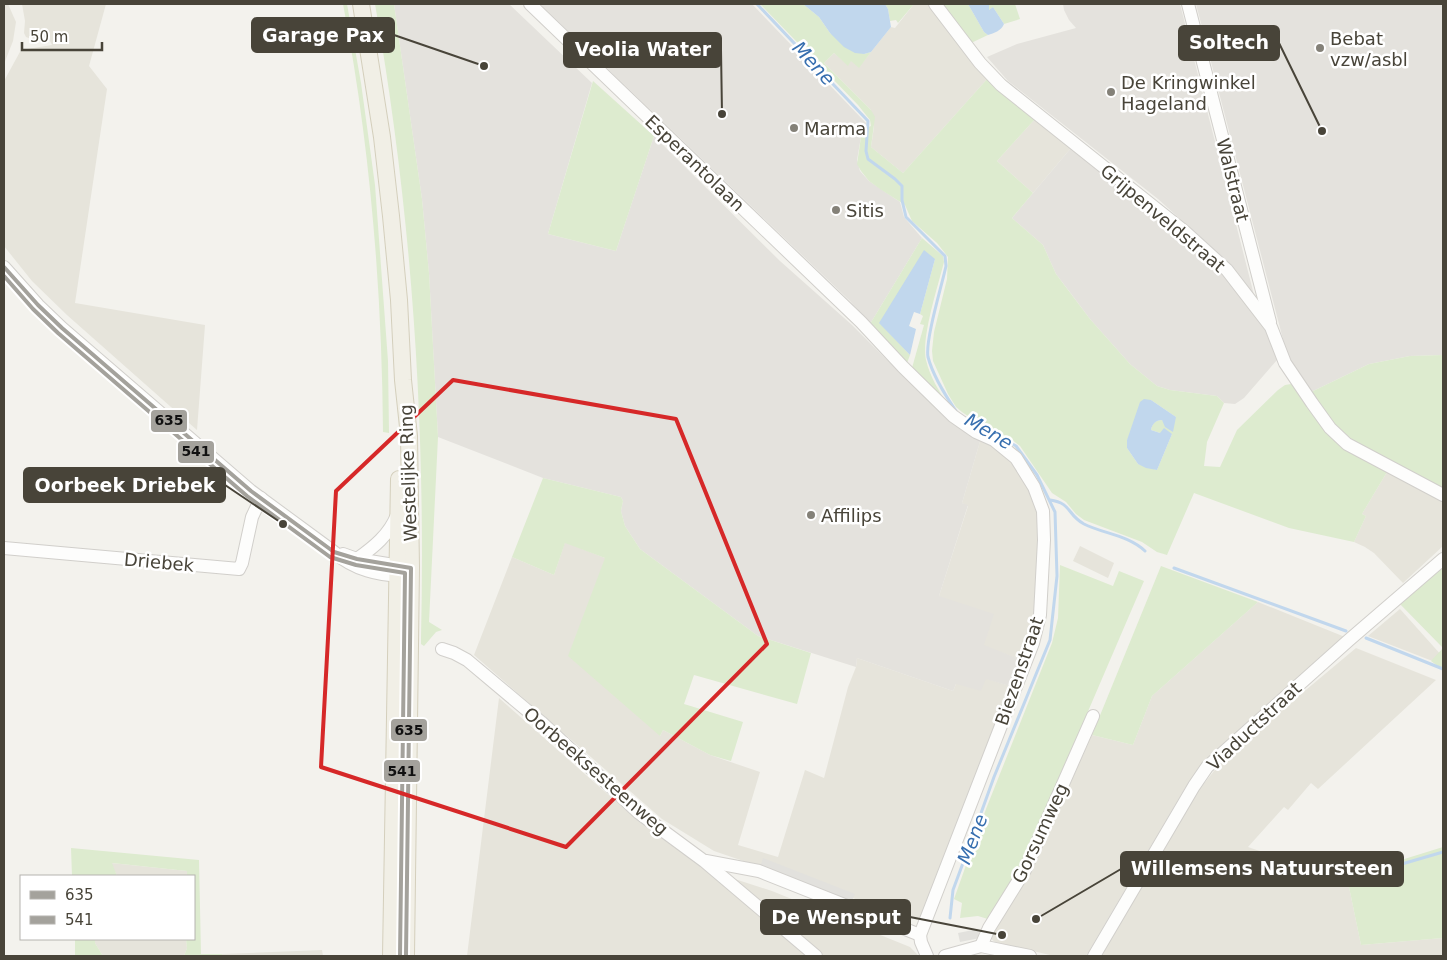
<svg xmlns="http://www.w3.org/2000/svg" width="1447" height="960" viewBox="0 0 1447 960" font-family="'DejaVu Sans',sans-serif">
<style>
.residential{fill:#e6e4db}
.industrial{fill:#e4e2dd}
.green{fill:#ddebcf;fill-rule:evenodd}
.parking{fill:#e2e1dd}
.water{fill:#c1d7ed}
.lines{fill:none;stroke-linecap:round;stroke-linejoin:round}
.stream{stroke:#c1d7ed;stroke-width:3}
.minor-casing{stroke:#d1cfcb;stroke-width:14}
.major-casing{stroke:#d4cfbc;stroke-width:18}
.minor{stroke:#fdfdfc;stroke-width:12}
.major{stroke:#f1efe6;stroke-width:16}
.bus-1-casing{stroke:#fff;stroke-width:8}
.bus-2-casing{stroke:#fff;stroke-width:8}
.bus-1{stroke:#a4a29c;stroke-width:4}
.bus-2{stroke:#a4a29c;stroke-width:4}
.marked{fill:none;stroke:#d62828;stroke-width:4;stroke-linejoin:round}
.poi-dot{fill:#848178;stroke:#fff;stroke-width:2}
.labels{text-anchor:middle;dominant-baseline:central;stroke-width:5;stroke-linejoin:round;paint-order:stroke}
.poi-label{font-size:18px;fill:#484439;stroke:#fff;text-anchor:start}
.street-label{font-size:18px;fill:#484439;stroke:#fff}
.water-label{font-size:19px;font-style:italic;fill:#376faf;stroke:#fff}
.leader{fill:none;stroke:#484439;stroke-width:2}
.callout-dot{fill:#484439;stroke:#fff;stroke-width:2}
.callout{fill:#484439;stroke:#484439;stroke-width:2}
.callout-label{font-size:19px;text-anchor:middle;font-weight:bold;fill:#fff}
.line-badge{stroke:#fff;stroke-width:2}
.pale-badge-label{font-size:14px;text-anchor:middle;font-weight:bold;fill:#111}
</style>
<rect width="100%" height="100%" fill="#f3f2ed"/>
<g class="residential">
<path d="M4,4H8L16,22L13,41L4,64Z"/>
<path d="M22,4H106L89,66L107,89L75,303L205,325L197,430L67,315L32,281L4,246V81L21,50L52,45L48,37L34,40L26,37L24,33L25,21Z"/>
<path d="M914,4H929L944,20L988,78L903,173L871,147L874,127L871,110L824,63L834,53L848,65L851,60L859,67L891,27L895,28Z"/>
<path d="M1036,118L1071,148L1033,193L997,161Z"/>
<path d="M981,438L1011,459L1035,500L1039,521L1038,600L1024,661L984,646L939,596L968,506L962,503Z"/>
<path d="M1387,472L1443,500V546L1403,583L1374,553L1365,547L1354,542L1366,516L1362,514Z"/>
<path d="M565,542L605,558L660,736L663,730L710,755L760,772L738,845L778,857L805,770L824,778L848,687L856,667L857,658L953,691L956,684L985,678L1013,687L925,914L917,920L714,851L662,819L474,655L512,557L554,575Z"/>
<path d="M1080,546L1114,563L1108,578L1073,561Z"/>
<path d="M1258,602L1345,637L1195,774L1185,788L1086,956H1054L995,942L990,938L1039,854L1092,735L1133,745L1152,696Z"/>
<path d="M1400,609L1442,656L1435,662L1368,636Z"/>
<path d="M1356,648L1436,680L1318,789L1311,783L1288,810L1284,807L1248,847L1340,879L1349,887L1361,945L1443,938V956H1102L1117,927L1194,796L1214,771L1240,745Z"/>
<path d="M499,698L638,821L707,870L772,891L910,947L919,956H467Z"/>
<path d="M111,863L187,871V876H117Z"/>
<path d="M95,939H186L187,948L184,956H103L95,943Z"/>
<path d="M322,950L323,956H222V954Z"/>
</g>
<g class="industrial">
<path d="M394,4H509L592,83L548,234L616,251L654,136L780,261L852,325L901,374L981,438L962,503L968,505L939,596L994,614L984,645L1024,661L1013,687L986,679L981,691L956,684L953,691L857,658L856,667L758,636L640,549L625,526L621,511L623,501L621,497L543,478L438,437L429,273L422,199Z"/>
<path d="M540,4H752L866,123L865,129L862,131L857,160L860,171L869,181L900,202L904,217L922,238L870,324L850,301Z"/>
<path d="M1063,4H1180L1254,295L1210,246L1158,199L1008,81L987,57L1017,44L1076,28L1069,20L1064,10Z"/>
<path d="M1196,4H1443V355L1410,356L1369,364L1311,392L1292,364L1285,347Z"/>
<path d="M1071,148L1220,269L1246,301L1266,331L1277,360L1244,398L1235,404L1224,403L1217,396L1170,390L1157,386L1141,373L1130,364L1090,319L1069,291L1056,274L1043,245L1012,218Z"/>
</g>
<g class="green">
<path d="M343,4H347L361,83L375,185L388,361L389,433L383,432C382,291 370,143 343,4Z"/>
<path d="M375,4H394L422,199L429,273L438,437L429,622L442,630L436,632L424,646L421,644V638C426,426 412,213 375,4Z"/>
<path d="M760,4H803L819,17L830,33L864,54L871,52L859,68L851,61L848,66L834,53L824,63L871,110L875,117L871,147L903,173L988,78L1036,118L997,161L1033,193L1012,218L1043,245L1056,274L1090,319L1130,364L1157,386L1170,390L1217,396L1224,403L1207,442L1204,466L1220,467L1237,430L1278,390L1285,385L1291,384L1299,391L1319,419L1387,472L1362,514L1366,516L1354,542L1289,528L1194,493L1167,555L1157,552L1142,542L1084,520L1076,514L1066,502L1052,493L1020,446L1011,439L975,421L962,412L956,407L948,394L933,361L932,351L934,332L947,279L948,257L937,243L912,221L905,205L880,189L869,181L861,171L857,164L862,130L871,126L870,120L858,105ZM1151,400L1176,417L1165,423L1162,420C1155,420 1152,424 1151,430L1160,433L1172,434L1157,470L1138,464L1127,448V440Z"/>
<path d="M885,4H914L898,23L896,20L890,21L888,9Z"/>
<path d="M940,4H968L984,32L988,35L971,43Z"/>
<path d="M989,4H1015L1020,19L1004,24L993,7L989,10Z"/>
<path d="M593,81L654,136L616,251L548,234Z"/>
<path d="M922,238L943,256L944,262C938,286 921,338 926,360C930,377 939,391 948,405L912,368L924,325L920,324L923,316L920,314L935,259L880,323L910,355L907,363L870,324Z"/>
<path d="M1443,355V489L1354,441L1331,421L1311,392L1369,364L1410,356Z"/>
<path d="M543,478L621,497L623,501L621,511L625,526L640,549L758,636L811,653L797,704L694,675L684,704L743,722L731,761L710,755L663,730L660,736L568,656L605,558L565,543L554,575L512,557Z"/>
<path d="M1060,565L1113,586L1119,571L1144,581L1019,872L991,920L978,916L960,918L962,903L954,899L986,809L1052,643L1058,618Z"/>
<path d="M1161,566L1258,602L1152,696L1133,745L1092,735Z"/>
<path d="M1443,566V670L1431,661L1443,648L1400,604Z"/>
<path d="M1443,847V938L1361,945L1349,887L1340,879Z"/>
<path d="M71,848L199,860L201,954H222V956H184L187,948L186,939H194V876H187V871L112,863L117,876H72Z"/>
<path d="M75,939H95V943L103,956H75Z"/>
</g>
<g class="parking">
<path d="M763,858L855,894L851,903L760,867Z"/>
<path d="M978,929L980,938L960,942L958,933Z"/>
</g>
<g class="water">
<path d="M803,4H885L888,9L891,27L871,52L864,54L855,53L844,47L830,33L819,17Z"/>
<path d="M968,4H989V10L993,7L1004,24C1001,31 994,33 988,35L984,32Z"/>
<path d="M924,250L935,259L920,314L914,312L909,326L916,329L910,355L879,323Z"/>
<path d="M1144,399L1151,400L1176,417L1173,432L1165,427L1162,420C1156,420 1152,424 1151,430L1160,433L1164,428L1172,434L1157,470L1146,468L1138,464L1127,448V440L1140,402Z"/>
</g>
<g class="lines">
<g class="stream">
<path d="M757,4L868,121L866,151L868,159L895,179L902,186V200L906,217L945,256L946,266C942,285 925,340 928,357C933,376 945,395 956,411"/>
<path d="M1050,500C1072,503 1067,515 1084,524C1104,534 1128,535 1145,551"/>
<path d="M1174,568L1346,631"/>
<path d="M1366,638L1443,669"/>
<path d="M1347,880L1443,852"/>
<path d="M950,918L953,890L963,863L994,777L1050,640L1057,576L1055,512L1037,475L1016,446L998,436"/>
</g>
<defs>
<g id="minor">
<path d="M530,4L861,322L903,367L953,416L976,432L994,440L1016,458L1034,487L1043,511L1044,540L1040,615L1033,643L920,935"/>
<path d="M935,4L980,63L1001,85L1184,231L1227,270L1271,327L1285,363L1312,403L1330,428L1347,444L1443,495"/>
<path d="M1188,4L1270,322"/>
<path d="M4,267L38,305L62,328L251,491L334,552C353,569 380,577 406,575"/>
<path d="M4,548L239,569L242,563L252,517L261,498"/>
<path d="M343,554L357,559L406,567"/>
<path d="M357,559C374,547 389,535 397,515"/>
<path d="M442,649L454,653L467,660L541,722L639,813L704,861L816,956"/>
<path d="M706,861L759,871L920,935"/>
<path d="M920,935L921,942L927,956"/>
<path d="M981,946L989,928L1025,870L1093,716"/>
<path d="M945,956L981,946L1030,956"/>
<path d="M1094,956L1194,786L1207,767L1349,640L1443,559"/>
</g>
<g id="major">
<path d="M361,4L382,137L391,216L399,300L403,380L409,436L411,568L406,956"/>
<path d="M391,956L399,479"/>
</g>
</defs>
<use href="#minor" class="minor-casing"/>
<use href="#major" class="major-casing"/>
<use href="#minor" class="minor"/>
<use href="#major" class="major"/>
<defs>
<path id="bus-1" d="M4,267L38,305L62,328L251,491L334,552L357,559L411,568L406,956"/>
<path id="bus-2" d="M4,276L33,309L58,333L247,496L330,557L356,565L405,573L400,956"/>
</defs>
<use href="#bus-1" class="bus-1-casing"/>
<use href="#bus-2" class="bus-2-casing"/>
<use href="#bus-1" class="bus-1"/>
<use href="#bus-2" class="bus-2"/>
</g>
<path class="marked" d="M453,380L676,419L767,644L566,847L321,767L336,491Z"/>
<g class="poi-dot">
<circle cx="1320" cy="48" r="5"/>
<circle cx="1111" cy="92" r="5"/>
<circle cx="794" cy="128" r="5"/>
<circle cx="836" cy="210" r="5"/>
<circle cx="811" cy="515" r="5"/>
</g>
<g class="labels">
<g class="poi-label">
<text x="1330" y="38">Bebat<tspan x="1330" dy="21">vzw/asbl</tspan></text>
<text x="1121" y="82">De Kringwinkel<tspan x="1121" dy="21">Hageland</tspan></text>
<text x="804" y="128">Marma</text>
<text x="846" y="210">Sitis</text>
<text x="821" y="515">Affilips</text>
</g>
<g class="street-label">
<text transform="translate(695 163) rotate(44)">Esperantolaan</text>
<text transform="translate(1233 180) rotate(76)">Walstraat</text>
<text transform="translate(1163 218) rotate(40)">Grijpenveldstraat</text>
<text transform="translate(408 473) rotate(-92)">Westelijke Ring</text>
<text transform="translate(159 562) rotate(5)">Driebek</text>
<text transform="translate(1019 671) rotate(-71)">Biezenstraat</text>
<text transform="translate(1254 726) rotate(-43)">Viaductstraat</text>
<text transform="translate(596 771) rotate(41)">Oorbeeksesteenweg</text>
<text transform="translate(1040 833) rotate(-65)">Gorsumweg</text>
</g>
<g class="water-label">
<text transform="translate(814 63) rotate(47)">Mene</text>
<text transform="translate(989 431) rotate(31)">Mene</text>
<text transform="translate(972 839) rotate(-69)">Mene</text>
</g>
</g>
<path class="leader" d="M484 66L394 35M1322 131L1279 43M722 114L721 50M283 524L225 485M1036 919L1121 869M1002 935L910 917"/>
<g class="callout-dot">
<circle cx="484" cy="66" r="5"/>
<circle cx="1322" cy="131" r="5"/>
<circle cx="722" cy="114" r="5"/>
<circle cx="283" cy="524" r="5"/>
<circle cx="1036" cy="919" r="5"/>
<circle cx="1002" cy="935" r="5"/>
</g>
<g class="callout">
<rect x="252" y="18" width="142" height="34" rx="5"/>
<rect x="1179" y="26" width="100" height="34" rx="5"/>
<rect x="564" y="33" width="157" height="34" rx="5"/>
<rect x="24" y="468" width="201" height="34" rx="5"/>
<rect x="1121" y="852" width="282" height="34" rx="5"/>
<rect x="761" y="900" width="149" height="34" rx="5"/>
</g>
<g class="callout-label">
<text x="323" y="42">Garage Pax</text>
<text x="1229" y="49">Soltech</text>
<text x="643" y="56">Veolia Water</text>
<text x="125" y="492">Oorbeek Driebek</text>
<text x="1262" y="875">Willemsens Natuursteen</text>
<text x="836" y="924">De Wensput</text>
</g>
<g class="line-badge">
<rect x="150" y="409" width="38" height="24" rx="5" fill="#a4a29c"/>
<rect x="177" y="440" width="38" height="24" rx="5" fill="#a4a29c"/>
<rect x="390" y="718" width="38" height="24" rx="5" fill="#a4a29c"/>
<rect x="383" y="759" width="38" height="24" rx="5" fill="#a4a29c"/>
</g>
<g class="pale-badge-label">
<text x="169" y="425">635</text>
<text x="196" y="456">541</text>
<text x="409" y="735">635</text>
<text x="402" y="776">541</text>
</g>
<rect width="1447" height="960" fill="none" stroke="#484439" stroke-width="10"/>
<rect x="20" y="875" width="175" height="65" fill="#ffffff" stroke="#b6b4b0"/>
<rect x="30" y="891" width="25" height="8" fill="#a4a29c" stroke="#b6b4b0"/>
<text x="65" y="900" font-size="15" fill="#484439">635</text>
<rect x="30" y="916" width="25" height="8" fill="#a4a29c" stroke="#b6b4b0"/>
<text x="65" y="925" font-size="15" fill="#484439">541</text>
<path d="M22 42v8h80v-8" fill="none" stroke="#484439" stroke-width="2.5"/>
<text x="30" y="42" font-size="15" fill="#484439" stroke="#ffffff" stroke-width="4" paint-order="stroke">50 m</text>
</svg>
